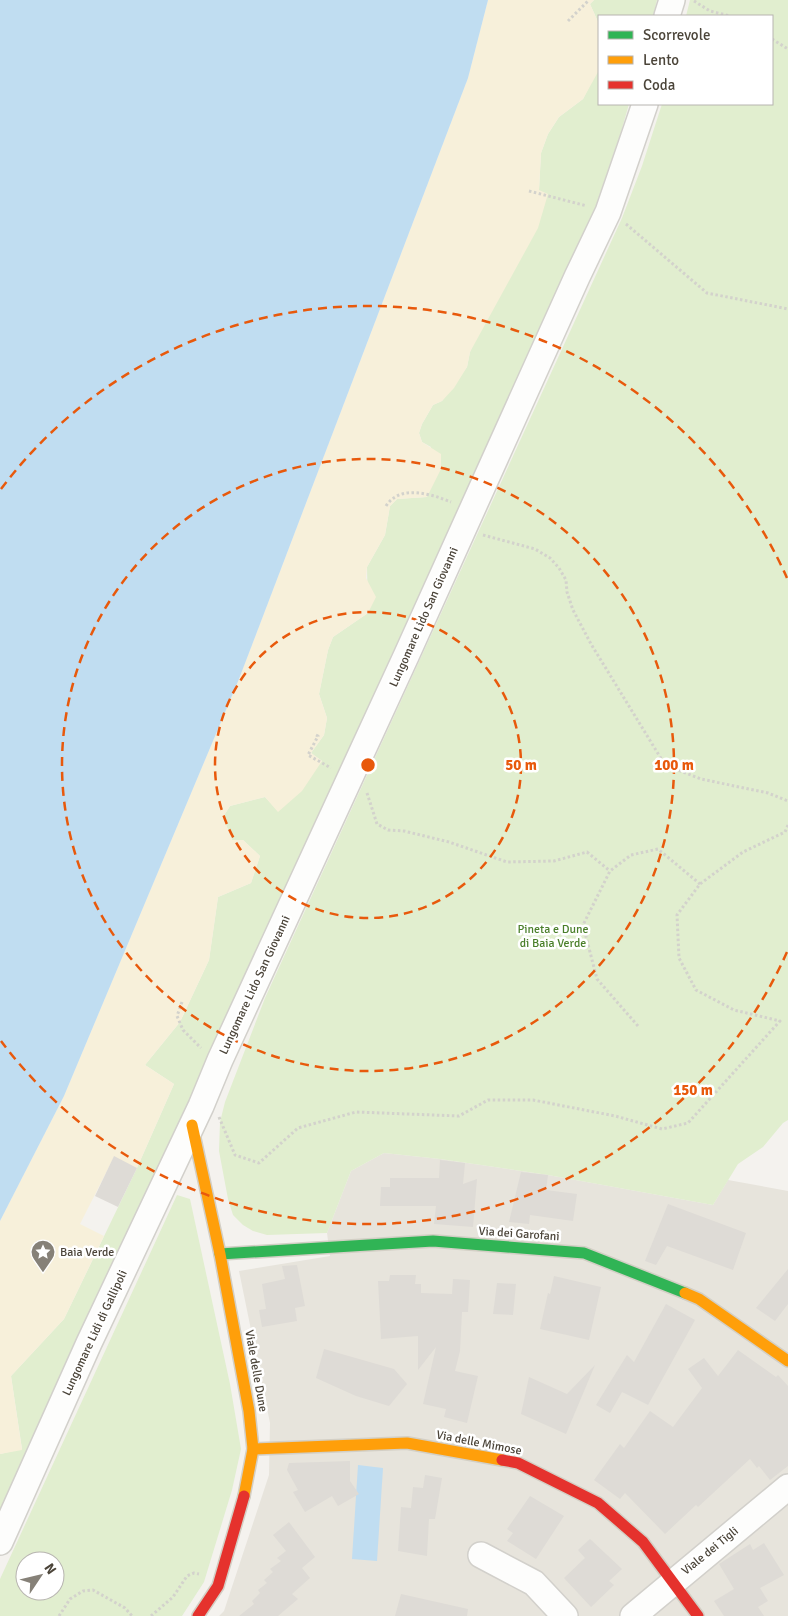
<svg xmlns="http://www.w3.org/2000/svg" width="788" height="1616" viewBox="0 0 788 1616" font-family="Signika,sans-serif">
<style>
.residential{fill:#e7e4dc}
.green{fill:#e1eecf;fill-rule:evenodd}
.sand{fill:#f7f0da}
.water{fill:#c0ddf1}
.building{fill:#dedbd6}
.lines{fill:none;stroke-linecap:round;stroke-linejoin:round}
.street-casing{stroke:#d2d0cb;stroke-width:28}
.fast-casing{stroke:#d3cfc5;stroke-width:14}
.slow-casing{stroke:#d3cfc5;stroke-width:14}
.jam-casing{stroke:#d3cfc5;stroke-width:14}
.path{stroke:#d3d2cc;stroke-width:3;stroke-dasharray:2.5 2.5;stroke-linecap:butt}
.street{stroke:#fdfdfc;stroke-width:25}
.fast{stroke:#30b455;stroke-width:11}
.slow{stroke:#ff9f0a;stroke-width:11}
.jam{stroke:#e5322d;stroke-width:11}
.ring{fill:none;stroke:#e8590c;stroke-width:2.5;stroke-dasharray:9 6}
.labels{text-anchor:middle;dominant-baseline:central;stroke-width:5;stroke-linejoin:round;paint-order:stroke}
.street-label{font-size:12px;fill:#4b4439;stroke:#fff}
.park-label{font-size:12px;fill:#4a7f2a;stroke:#fff}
.poi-label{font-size:12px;fill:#4b4439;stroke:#fff;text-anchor:start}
.centre{fill:#e8590c;stroke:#fff;stroke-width:2.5}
.ring-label{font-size:15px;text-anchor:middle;font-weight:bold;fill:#e8590c;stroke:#fff;stroke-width:5;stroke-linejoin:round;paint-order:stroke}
</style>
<rect width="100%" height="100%" fill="#f4f2ee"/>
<path class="residential" d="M384,1153L440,1159L548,1175L713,1205L728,1180L788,1191V1616H219L224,1611L269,1475L270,1423L239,1271L330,1256L327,1233L351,1171Z"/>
<g class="green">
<path d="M594,0H657L653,16H599V24L590,4Z"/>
<path d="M690,0H788V1120L783,1123L763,1147L738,1164L713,1205L548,1175L440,1159L384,1153L351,1171L327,1233L267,1235L253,1231L243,1225L233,1215L228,1199L219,1151L220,1122L225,1102L265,998L622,218L642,166L662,104H772V16H686Z"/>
<path d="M599,67V104H629L621,132L594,211L0,1515V1454L22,1449L11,1376L64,1319L137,1168L174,1084L145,1065L180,1022L209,960L218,897L251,883L260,856L243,840H232L223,817L230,806L265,797L278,811L322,761L311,753L324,735L327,718L319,694L328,650L333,637L368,613L367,567L385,535L390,506L397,499L427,497L431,447L422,442L419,433L422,424L433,405L442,401L467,367L470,352L539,190L541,153L548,134L559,117L583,99Z"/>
<path d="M177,1195L190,1199L230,1384L241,1449L232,1490L204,1582L182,1616H0V1579ZM25,1561H55V1591H25Z"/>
</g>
<path class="sand" d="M488,0H594L590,4L599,24L598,72L583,99L559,117L548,134L541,153L539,190L548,194L538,228L470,352L467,367L454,388L442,401L433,405L422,424L419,433L422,442L441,454V469L427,497L397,499L390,506L385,535L367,567L366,578L376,597L368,613L333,637L328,650L319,694L327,718L324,735L311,753L322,761L302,791L278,812L265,797L230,806L223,817L232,840H243L260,856L251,883L218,897L209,960L180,1022L145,1065L174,1084L137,1168L114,1157L80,1224L104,1236L64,1319L11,1376L22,1450L0,1454V1221L64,1096L239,679L468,78Z"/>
<g class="water">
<path d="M0,0H488L468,78L239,679L64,1096L0,1221Z"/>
<path d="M358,1465L383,1468L377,1561L352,1559Z"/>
</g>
<g class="building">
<path d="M114,1156L137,1168L118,1207L95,1196Z"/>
<path d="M440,1160L465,1163L463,1184L477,1179L473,1227L434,1224L436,1206H380L381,1187H390V1178H439Z"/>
<path d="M521,1172L548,1175L546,1190L577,1194L573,1221L530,1215L529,1224L509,1222Z"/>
<path d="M668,1204L746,1233L733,1270L667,1246L656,1265L645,1261Z"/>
<path d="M297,1265L305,1306L295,1308L297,1321L262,1327L259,1310L266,1309L262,1284L285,1279L282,1266Z"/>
<path d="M788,1269V1304L775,1321L756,1308Z"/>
<path d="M390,1275H416L415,1284H421V1293L452,1294L453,1279L470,1280L468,1312H462L460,1351L455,1371L478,1376L467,1423L444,1417L446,1409L423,1404L436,1347L418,1370V1336L381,1339L378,1281H389Z"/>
<path d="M554,1276L601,1287L589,1340L540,1329L548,1293L550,1294Z"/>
<path d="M497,1283L516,1284L513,1315L493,1314Z"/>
<path d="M666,1304L695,1320L648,1405L622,1392L610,1413L596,1405L627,1355L634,1362Z"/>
<path d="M324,1349L394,1369L407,1384L389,1406L356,1396L316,1378Z"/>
<path d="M738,1350L776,1377L778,1375L788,1386V1466L770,1480L759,1466L757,1468L750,1459L698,1507L696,1505L665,1534L625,1493L620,1499L594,1480L620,1444L624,1448L650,1411L673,1427L702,1388L688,1369L704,1358L718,1376Z"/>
<path d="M595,1365L566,1434L521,1414L529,1377L567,1394Z"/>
<path d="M350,1461V1481L359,1494L338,1506L332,1496L305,1512L293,1492L298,1490L287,1470L289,1463Z"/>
<path d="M425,1475L442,1478L435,1519H429L427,1556L398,1551L401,1507L411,1508L413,1487L423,1488Z"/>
<path d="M530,1496L564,1516L536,1559L507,1541L513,1533L507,1529Z"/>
<path d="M289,1522L315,1557L302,1568L310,1578L292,1594L298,1599L278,1616H239L254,1604L252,1601L260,1593L258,1590L267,1583L264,1580L273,1572L270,1569L281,1561L277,1558L286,1551L273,1535Z"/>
<path d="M590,1539L622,1569L609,1581L614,1585L591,1607L564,1578L585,1558L578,1550Z"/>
<path d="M764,1543L784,1575L760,1588L768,1601L758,1607L764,1616H724L714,1601L734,1589L719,1564L750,1544L753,1550Z"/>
<path d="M401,1594L468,1609L467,1616H395Z"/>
</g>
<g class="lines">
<defs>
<g id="street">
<path d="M667,16L672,0"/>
<path d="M0,1542L89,1343L201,1106L220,1060L407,654L577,277L608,212L645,104"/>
<path d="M481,1555L534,1583L565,1616"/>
<path d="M633,1616L788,1487"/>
</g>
<path id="fast" d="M220,1254L433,1241L584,1253L685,1293"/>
<g id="slow">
<path d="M192,1125L220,1254L249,1411L253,1449L244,1496"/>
<path d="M685,1293L699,1299L788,1361"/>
<path d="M253,1449L407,1443L502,1460"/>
</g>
<g id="jam">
<path d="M502,1460L518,1463L598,1503L643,1542L698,1616"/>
<path d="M198,1616L218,1586L244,1496"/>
</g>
</defs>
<use href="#street" class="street-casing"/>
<use href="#fast" class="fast-casing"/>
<use href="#slow" class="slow-casing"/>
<use href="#jam" class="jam-casing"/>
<g class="path">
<path d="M694,1L710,11L730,16"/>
<path d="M568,21L589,0"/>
<path d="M772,39L788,49"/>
<path d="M529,191L587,206"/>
<path d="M626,224L707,293L788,309"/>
<path d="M386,506C400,484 431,494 451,502"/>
<path d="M483,535L535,549L550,558L559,568L566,580L567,592L573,610L591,644L665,765L701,779L768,793L788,801"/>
<path d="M316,735L318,736L308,755L331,768"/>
<path d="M367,793L377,824L388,830L404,831L449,842L507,862L554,861L587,852L610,871"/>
<path d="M182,1002L177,1016L183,1030L201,1048"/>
<path d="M638,1026L597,979L583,925L610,871L631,855L658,849L700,884"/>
<path d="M219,1117L235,1155L259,1163L298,1128L356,1112L459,1116L488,1100H533L615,1116L662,1129L688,1123L780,1021L734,1010L696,990L679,958L677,915L700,884L743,852L785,832L788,825"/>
<path d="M59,1616L70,1599L83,1591L93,1590L125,1608L132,1616"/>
<path d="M151,1616L173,1597L187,1576L194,1573L199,1574"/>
</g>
<use href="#street" class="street"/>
<use href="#fast" class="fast"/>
<use href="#slow" class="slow"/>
<use href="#jam" class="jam"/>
</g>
<g class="ring">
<circle cx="368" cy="765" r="153"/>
<circle cx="368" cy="765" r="306"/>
<path d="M787 952A459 459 0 0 1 1 1041M1 489A459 459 0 0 1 787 578"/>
</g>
<defs>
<symbol id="sight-pin" viewBox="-11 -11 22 30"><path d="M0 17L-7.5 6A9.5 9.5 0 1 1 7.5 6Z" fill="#868178" stroke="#fff"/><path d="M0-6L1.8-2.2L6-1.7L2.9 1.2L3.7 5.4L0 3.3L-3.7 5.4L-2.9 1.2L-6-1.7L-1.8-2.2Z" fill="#fff"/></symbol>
</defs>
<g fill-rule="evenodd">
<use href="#sight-pin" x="29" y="1238" width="28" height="38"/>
</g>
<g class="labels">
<g class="street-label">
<text transform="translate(424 617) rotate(-66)">Lungomare Lido San Giovanni</text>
<text transform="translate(255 985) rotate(-65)">Lungomare Lido San Giovanni</text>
<text transform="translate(519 1234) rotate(4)">Via dei Garofani</text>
<text transform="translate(95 1333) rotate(-65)">Lungomare Lidi di Gallipoli</text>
<text transform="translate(256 1371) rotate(80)">Viale delle Dune</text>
<text transform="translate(479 1443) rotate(11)">Via delle Mimose</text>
<text transform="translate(710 1551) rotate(-39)">Viale dei Tigli</text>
</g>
<g class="park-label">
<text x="553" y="929">Pineta e Dune<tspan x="553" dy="14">di Baia Verde</tspan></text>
</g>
<g class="poi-label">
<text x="60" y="1252">Baia Verde</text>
</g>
</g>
<circle cx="368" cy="765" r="8" class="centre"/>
<g class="ring-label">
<text x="521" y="770">50 m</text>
<text x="674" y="770">100 m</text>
<text x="693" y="1095">150 m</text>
</g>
<rect x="598" y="15" width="175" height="90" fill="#ffffff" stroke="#b7b4b0"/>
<rect x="608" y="31" width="25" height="8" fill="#30b455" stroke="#b7b4b0"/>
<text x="643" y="40" font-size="15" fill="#4b4439">Scorrevole</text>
<rect x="608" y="56" width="25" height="8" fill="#ff9f0a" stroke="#b7b4b0"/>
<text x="643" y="65" font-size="15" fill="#4b4439">Lento</text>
<rect x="608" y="81" width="25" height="8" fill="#e5322d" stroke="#b7b4b0"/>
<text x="643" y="90" font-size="15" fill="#4b4439">Coda</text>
<g transform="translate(40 1576) rotate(55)"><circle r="24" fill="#ffffff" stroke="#b7b4b0"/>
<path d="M0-4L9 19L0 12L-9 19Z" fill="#868178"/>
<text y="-8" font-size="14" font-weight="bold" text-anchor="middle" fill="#4b4439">N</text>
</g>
</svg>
